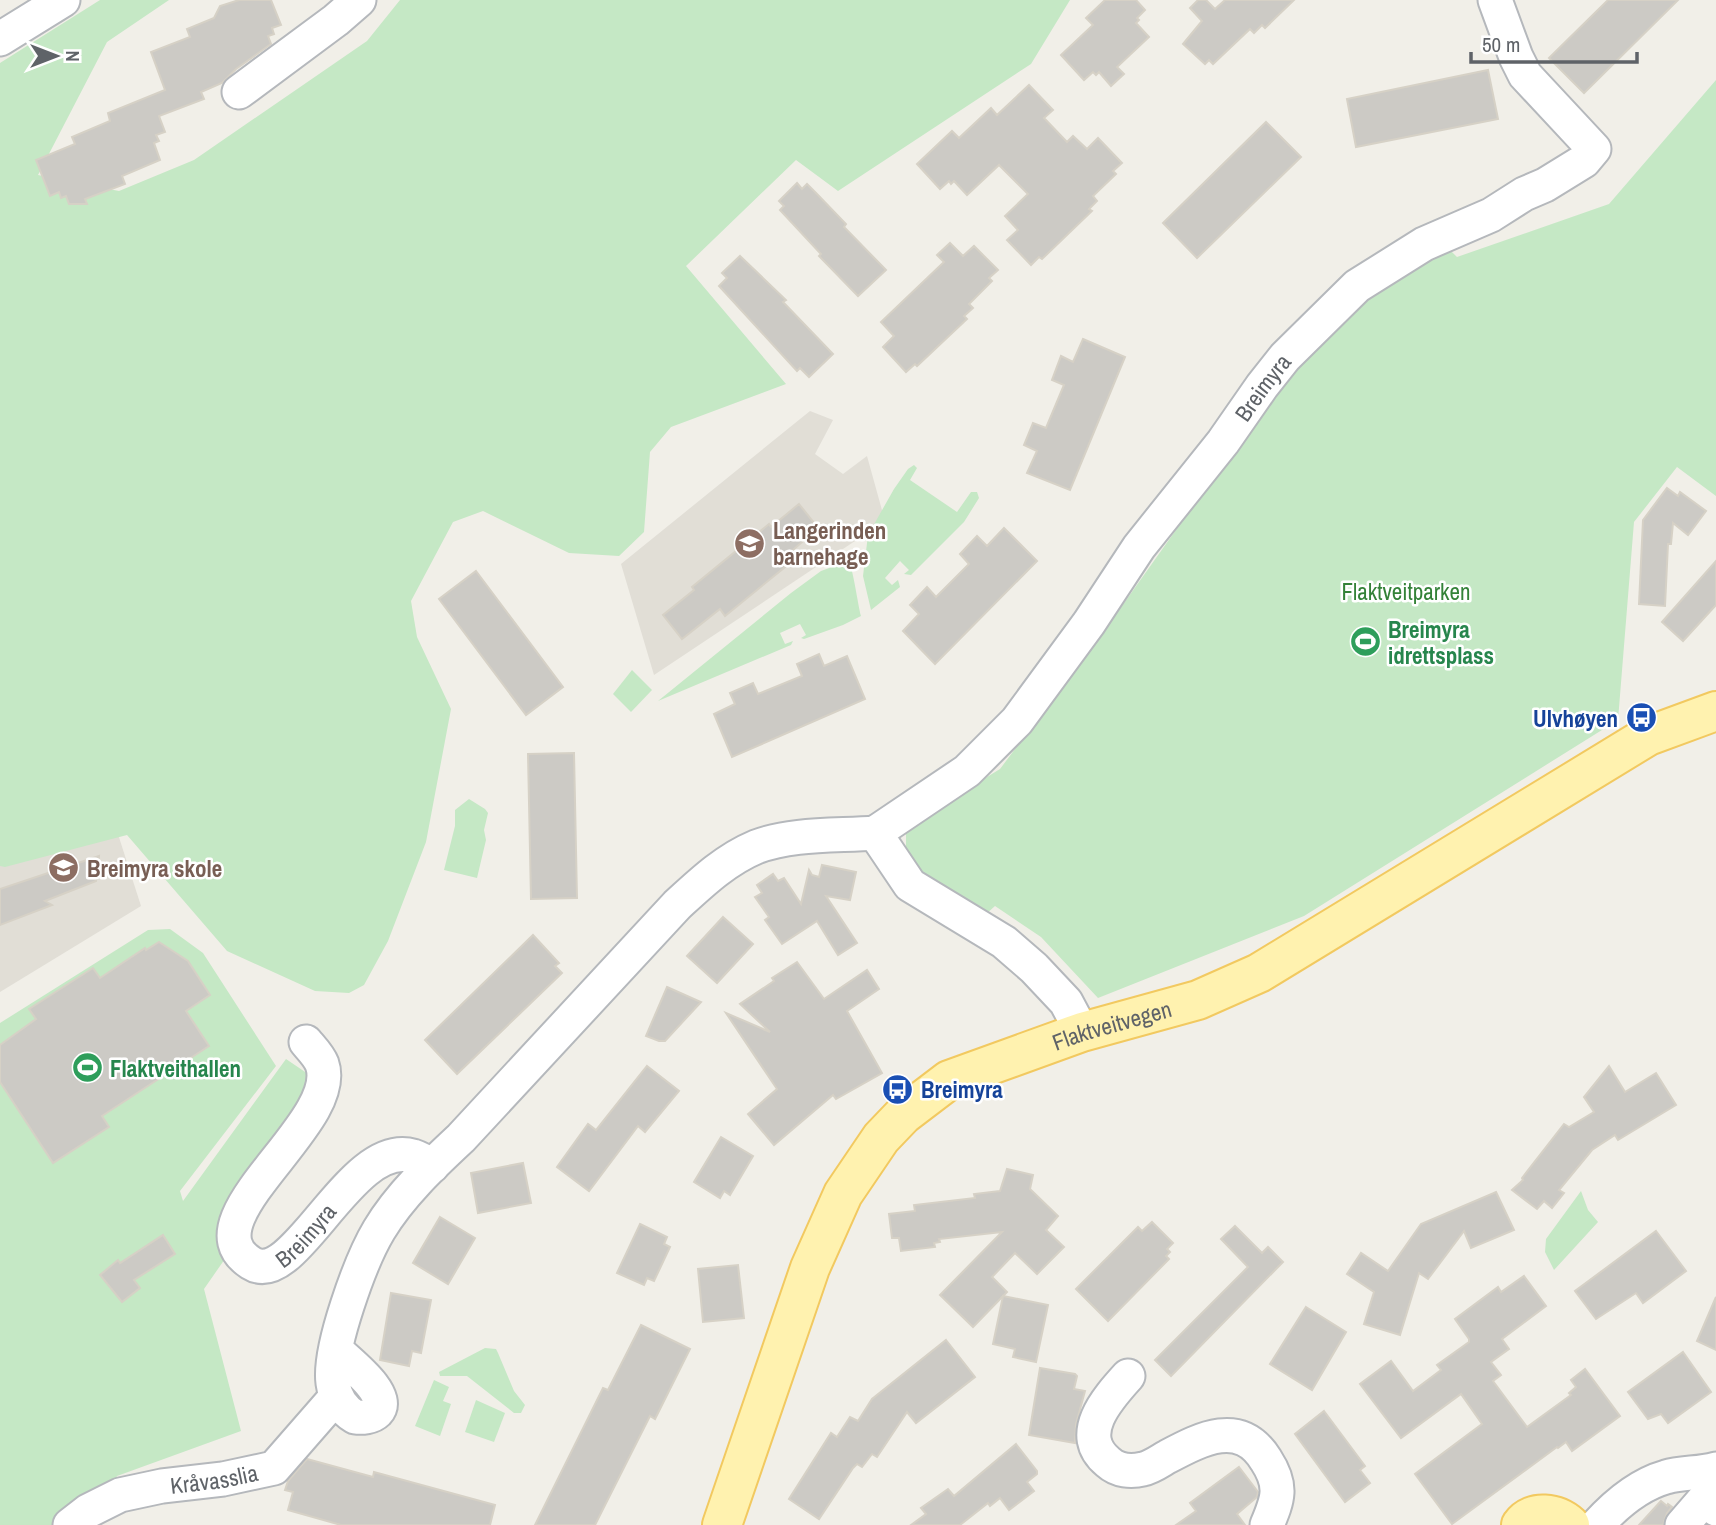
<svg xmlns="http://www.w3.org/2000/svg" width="1716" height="1525" viewBox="0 0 1716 1525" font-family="'Archivo Narrow',sans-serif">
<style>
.education{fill:#e1ded6}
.green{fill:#c5e8c5}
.building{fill:#cccac5;stroke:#d6d1c6;stroke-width:2}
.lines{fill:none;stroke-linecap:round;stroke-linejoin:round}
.minor-casing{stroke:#b5b8bc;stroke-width:37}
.major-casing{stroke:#f2c960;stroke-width:42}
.minor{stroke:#fff;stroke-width:33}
.major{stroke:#fff2af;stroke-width:38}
.labels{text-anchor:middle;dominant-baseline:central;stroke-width:5;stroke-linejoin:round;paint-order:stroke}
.street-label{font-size:23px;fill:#5f6368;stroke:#fff}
.education-label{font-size:23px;font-weight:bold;fill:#785e54;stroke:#fff;text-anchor:start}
.park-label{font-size:23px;fill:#348238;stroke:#fff}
.leisure-label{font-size:23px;font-weight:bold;fill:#27864d;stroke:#fff;text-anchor:start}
.transit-label{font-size:23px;font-weight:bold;fill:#164399;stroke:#fff;text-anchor:end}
</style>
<rect width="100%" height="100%" fill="#f1efe8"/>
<g class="education">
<path d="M810,411L833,420L815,454L843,474L867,456L885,521L654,675L621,564Z"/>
<path d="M0,806L117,831L141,906L0,992Z"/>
</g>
<g class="green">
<path d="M100,0H169L107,42L38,175L119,191L194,160L367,41L400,0H1070L1031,64L838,191L796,160L686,266L786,384L671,427L650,452L644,532L619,556L569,553L483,511L453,522L411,601L417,637L451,709L426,842L388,941L364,985L349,993L315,991L227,951L127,835L5,867L0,866V63Z"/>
<path d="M1716,80V496L1677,467L1634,522L1618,720L1304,916L1098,998L1041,937L995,906L985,915L938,891L906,861V827L1000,769L1107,627L1274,392L1348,309L1445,245L1457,257L1609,204Z"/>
<path d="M914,465L917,468L910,480L957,512L971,492H977L979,498L964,522L911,575L904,574L909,570L900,561L885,578L892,585L898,580L900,587L871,610L863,576L868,535L894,489L908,469Z"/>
<path d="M843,563H849C853,568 858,605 861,616L843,625L804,639L801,638L806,635L800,624L780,633L785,644L793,641L791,645L658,701L791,593L821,571Z"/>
<path d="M632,670L652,690L631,712L613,694Z"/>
<path d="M469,799L485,809L488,813L484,830L486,840L477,878L444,870L455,826V810Z"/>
<path d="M170,929L203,953L276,1066L180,1191L183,1201L286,1059L339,1095L204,1289L241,1431L117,1476L96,1525H0V1023L148,930Z"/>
<path d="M1581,1191L1588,1210L1598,1222L1554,1270L1545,1252L1546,1239Z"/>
<path d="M485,1348L496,1349L498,1353L514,1391L525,1405L521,1413H514L467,1376H440L439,1372Z"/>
<path d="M434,1380L449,1387L443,1401L451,1404L440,1436L415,1426Z"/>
<path d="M476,1400L505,1413L494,1442L465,1432Z"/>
</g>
<g class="building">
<path d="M239,0H271L281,25L272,28L274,34L268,36L271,44L236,69L222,83L201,92L204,99L159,116L165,132L156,135L159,141L154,143L160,160L122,176L125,184L85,199L87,204H69L66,196L61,198L59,192L50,196L36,160L75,144L72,137L110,121L108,113L165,90L151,52L190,37L187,29L214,18L220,6Z"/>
<path d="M1105,0H1136L1145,10L1137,18L1139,20L1136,23L1149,37L1117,67L1124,74L1111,86L1099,72L1096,75L1093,72L1084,80L1061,55L1093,25L1086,18Z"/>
<path d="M1198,0H1206L1215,9L1225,0H1294L1265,28L1262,25L1254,33L1250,29L1213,64L1209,60L1205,64L1183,44L1202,21L1190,8Z"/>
<path d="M1608,0H1678L1584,93L1549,58Z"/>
<path d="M1488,70L1498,119L1356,147L1347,99Z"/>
<path d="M1029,85L1053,110L1044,118L1067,142L1073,136L1087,149L1098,138L1122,163L1113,171L1116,174L1093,196L1097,201L1089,209L1092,211L1042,259L1039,257L1031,265L1007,240L1018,230L1005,216L1028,194L999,165L967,195L954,181L951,184L949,181L940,189L917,164L952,131L959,138L991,108L997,115Z"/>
<path d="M1266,122L1301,157L1197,258L1163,223Z"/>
<path d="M797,183L802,189L807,184L817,194L846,224L844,227L886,270L858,296L819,256L821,254L780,210L784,206L779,201Z"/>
<path d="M950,243L963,256L974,246L998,270L989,278L992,281L969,304L973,308L964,316L967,319L917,366L915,364L906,372L883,347L894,336L881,322L944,262L937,255Z"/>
<path d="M740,256L786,300L783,302L833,354L809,377L800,368L797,371L719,286L727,278L722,273Z"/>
<path d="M1083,339L1125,357L1070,490L1027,473L1037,451L1024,445L1033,423L1046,428L1064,385L1052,380L1061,356L1073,362Z"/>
<path d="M1667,488L1678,496L1680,492L1706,511L1688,535L1673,523L1671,544H1668L1665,606L1639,604L1643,520Z"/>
<path d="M799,504L818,528L785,557L790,563L725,616L720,609L682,639L663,615L694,590L692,587L769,524L771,527Z"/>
<path d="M1004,528L1037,561L935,664L903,631L919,614L910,605L927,587L936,597L969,564L960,554L977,536L987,546Z"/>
<path d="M1716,561V605L1683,641L1662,622Z"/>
<path d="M476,571L563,687L526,715L439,599Z"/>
<path d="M819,654L824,666L847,656L865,699L732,757L714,714L735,704L730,693L753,683L758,694L802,676L797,664Z"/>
<path d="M574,753L577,898L531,899L528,754Z"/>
<path d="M99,856L96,881L45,901L52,905L0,925V889Z"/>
<path d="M822,865L856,872L850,900L826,896L857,943L838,955L817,921L782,944L765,920L769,917L755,897L762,893L757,885L773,874L778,881L784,878L801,904L809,870L812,875L819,877Z"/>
<path d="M723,917L753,944L717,983L687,956Z"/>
<path d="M533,935L559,963L555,966L562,973L457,1074L425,1040Z"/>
<path d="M159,942L188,961L210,995L186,1011L209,1046L102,1116L109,1127L53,1163L0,1082V1045L36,1019L29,1009L93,968L100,978L145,948L146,950Z"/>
<path d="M797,962L824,999L867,970L879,989L847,1011L882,1073L836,1099L833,1095L774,1145L748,1114L777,1089L726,1013L770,1032L740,1004L774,981L772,978Z"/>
<path d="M667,987L701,1002L665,1041H659L646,1036Z"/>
<path d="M647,1066L679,1091L645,1132L638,1126L589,1191L557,1167L588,1124L596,1130Z"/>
<path d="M1609,1066L1625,1092L1656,1073L1676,1105L1618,1140L1615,1135L1592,1150L1559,1190L1564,1193L1552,1208L1544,1201L1537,1209L1512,1190L1523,1180L1522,1178L1564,1124L1569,1127L1594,1112L1584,1097Z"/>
<path d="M721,1137L753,1156L730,1195L724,1191L720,1198L694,1182Z"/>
<path d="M523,1163L531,1203L478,1213L471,1173Z"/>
<path d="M1007,1169L1033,1175L1030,1189L1058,1216L1046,1230L1064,1247L1037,1274L1015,1253L992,1277L1007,1292L973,1327L940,1295L1002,1232L939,1239L940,1242L934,1243L935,1247L901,1251L899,1238H892L889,1214L915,1211L914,1205L975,1198L974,1194L1000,1191Z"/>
<path d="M1496,1192L1514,1230L1471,1248L1464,1231L1428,1279L1419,1273L1400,1335L1364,1324L1374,1292L1347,1274L1361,1253L1388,1271L1421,1224Z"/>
<path d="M440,1217L475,1238L448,1284L413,1263Z"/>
<path d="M1152,1222L1173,1243L1167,1249L1170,1252L1166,1256L1169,1259L1108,1321L1076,1289L1138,1227L1142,1231Z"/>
<path d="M640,1224L667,1237L664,1244L670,1247L654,1281L647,1278L644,1285L617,1273Z"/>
<path d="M1235,1226L1262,1253L1268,1247L1283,1262L1171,1376L1155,1360L1248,1267L1221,1239Z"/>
<path d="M1656,1231L1686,1271L1643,1303L1636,1293L1596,1319L1575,1291Z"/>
<path d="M163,1235L175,1254L134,1280L140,1288L122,1302L100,1275L118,1260L120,1263Z"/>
<path d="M738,1265L744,1318L703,1322L698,1269Z"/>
<path d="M1524,1276L1546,1306L1502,1339L1509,1349L1491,1362L1501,1375L1493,1381L1527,1427L1571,1395L1569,1393L1576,1387L1571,1380L1585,1369L1620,1416L1572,1451L1566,1442L1558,1448L1557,1447L1452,1524L1415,1474L1482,1424L1461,1394L1401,1438L1360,1384L1391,1361L1413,1391L1441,1370L1437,1365L1469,1342V1339L1455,1319L1498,1287L1501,1292Z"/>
<path d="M391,1293L431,1300L421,1353L412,1351L409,1366L380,1360Z"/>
<path d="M1003,1296L1048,1305L1036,1362L1013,1357L1015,1349L993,1344Z"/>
<path d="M1716,1297V1350L1697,1341Z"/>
<path d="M1306,1307L1346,1332L1312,1390L1270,1364Z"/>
<path d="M641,1325L690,1349L655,1419L650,1416L595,1525H535L603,1388L608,1390Z"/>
<path d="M946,1340L975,1377L916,1423L907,1412L877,1457L872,1454L862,1467L857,1464L853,1468L819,1519L789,1499L831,1433L837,1437L850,1417L858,1421L872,1399Z"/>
<path d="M1683,1352L1711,1392L1668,1423L1661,1414L1648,1419L1628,1392Z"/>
<path d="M1040,1368L1075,1374L1077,1376L1074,1389L1085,1391L1076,1424L1075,1443L1029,1435Z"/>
<path d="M1324,1411L1365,1466L1360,1470L1370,1483L1345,1502L1295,1434Z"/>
<path d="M1016,1444L1037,1471V1474L1027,1482L1034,1491L1009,1510L1000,1498L990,1506L988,1503L960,1525H911L926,1514L921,1508L948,1489L954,1496Z"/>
<path d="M307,1459L373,1477L374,1472L495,1505L490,1525H341L288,1510L293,1492L285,1490L288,1481Z"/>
<path d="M1239,1467L1258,1492L1257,1497L1237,1514L1245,1525H1176L1196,1511L1190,1503Z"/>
<path d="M1661,1501L1667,1506L1668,1504L1672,1507L1667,1513L1663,1525H1639Z"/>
</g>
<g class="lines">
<defs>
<g id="minor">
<path d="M0,39L63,0"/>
<path d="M239,92L336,20L359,0"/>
<path id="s1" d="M1082,1032L1066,1002L1034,968L1004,942L910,885L875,833L967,771L1017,721L1089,623L1139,547L1223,442L1262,386L1285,357L1357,286L1424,244L1491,215L1524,194L1545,185L1584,161L1594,149L1525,75L1516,57L1495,0"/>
<path id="s2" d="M306,1042C311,1048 319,1056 322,1064C343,1124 183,1220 251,1263C295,1291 350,1138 413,1156C419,1158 426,1162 432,1166"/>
<path d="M336,1350C348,1362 393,1395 377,1412C372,1417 362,1418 355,1417C342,1409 335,1398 333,1383C328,1349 361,1260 379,1230C400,1195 432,1165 461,1138L677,905C701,883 725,860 756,847C792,833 837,836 875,833"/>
<path d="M1128,1376C1107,1399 1075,1435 1108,1462C1118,1471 1131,1472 1143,1469C1152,1467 1160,1461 1167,1457C1201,1439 1240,1418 1266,1460C1283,1486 1278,1499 1267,1525"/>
<path id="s3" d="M70,1525L88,1511L120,1495L162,1486L223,1479L274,1468L336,1397"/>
<path d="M1597,1525C1616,1504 1638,1485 1666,1477C1682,1472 1699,1474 1716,1469"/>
<path d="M1682,1525L1708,1495L1716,1509"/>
</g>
<g id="major">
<path id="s4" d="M722,1525L810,1268L843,1194L881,1138L903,1115L949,1080L1082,1032L1198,1000L1259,973L1648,736L1716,711"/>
<path d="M1521,1525C1532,1509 1557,1513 1570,1525"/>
</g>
</defs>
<use href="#minor" class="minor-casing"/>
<use href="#major" class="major-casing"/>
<use href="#minor" class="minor"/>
<use href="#major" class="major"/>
</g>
<defs>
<symbol id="school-disc" viewBox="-11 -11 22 22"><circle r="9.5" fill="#8d6e63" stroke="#fff"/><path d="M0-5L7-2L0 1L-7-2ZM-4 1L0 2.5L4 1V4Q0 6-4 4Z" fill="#fff"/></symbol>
<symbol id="stadium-disc" viewBox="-11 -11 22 22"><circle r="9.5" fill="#2e9e5b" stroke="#fff"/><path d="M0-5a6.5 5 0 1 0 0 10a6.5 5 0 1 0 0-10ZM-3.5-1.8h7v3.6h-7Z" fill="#fff"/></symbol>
<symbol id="bus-disc" viewBox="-11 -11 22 22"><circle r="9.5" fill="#1a4fb4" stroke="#fff"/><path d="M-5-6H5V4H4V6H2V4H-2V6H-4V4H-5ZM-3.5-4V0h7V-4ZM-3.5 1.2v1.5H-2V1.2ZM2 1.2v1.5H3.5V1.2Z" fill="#fff"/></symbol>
</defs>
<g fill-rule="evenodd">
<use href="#school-disc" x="732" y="526" width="35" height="35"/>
<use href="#stadium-disc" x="1348" y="624" width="35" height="35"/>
<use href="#bus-disc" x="1624" y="700" width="35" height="35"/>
<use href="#school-disc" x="46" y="850" width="35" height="35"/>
<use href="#stadium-disc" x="70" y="1050" width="35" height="35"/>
<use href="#bus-disc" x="880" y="1072" width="35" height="35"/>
</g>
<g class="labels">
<g class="street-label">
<text stroke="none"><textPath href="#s1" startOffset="889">Breimyra</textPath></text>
<text stroke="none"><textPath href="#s4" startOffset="682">Flaktveitvegen</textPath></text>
<text stroke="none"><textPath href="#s2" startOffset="326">Breimyra</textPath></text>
<text stroke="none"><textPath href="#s3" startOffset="154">Kråvasslia</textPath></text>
</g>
<g class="education-label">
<text x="773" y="530">Langerinden<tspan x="773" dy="26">barnehage</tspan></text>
<text x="87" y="868">Breimyra skole</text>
</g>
<g class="park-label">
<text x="1406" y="591">Flaktveitparken</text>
</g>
<g class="leisure-label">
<text x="1388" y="629">Breimyra<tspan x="1388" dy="26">idrettsplass</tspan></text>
<text x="110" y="1068">Flaktveithallen</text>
</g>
<g class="transit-label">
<text x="1618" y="718">Ulvhøyen</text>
<text x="921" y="1089" text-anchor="start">Breimyra</text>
</g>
</g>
<g transform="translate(56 56) rotate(90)" stroke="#ffffff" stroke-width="5" paint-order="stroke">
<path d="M0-5L12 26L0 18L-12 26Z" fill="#5f6368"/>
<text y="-10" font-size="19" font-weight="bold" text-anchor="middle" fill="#5f6368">N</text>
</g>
<path d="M1471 52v10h166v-10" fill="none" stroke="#5f6368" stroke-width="3.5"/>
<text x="1482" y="52" font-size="21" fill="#5f6368" stroke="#ffffff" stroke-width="5" paint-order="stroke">50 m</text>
</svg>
